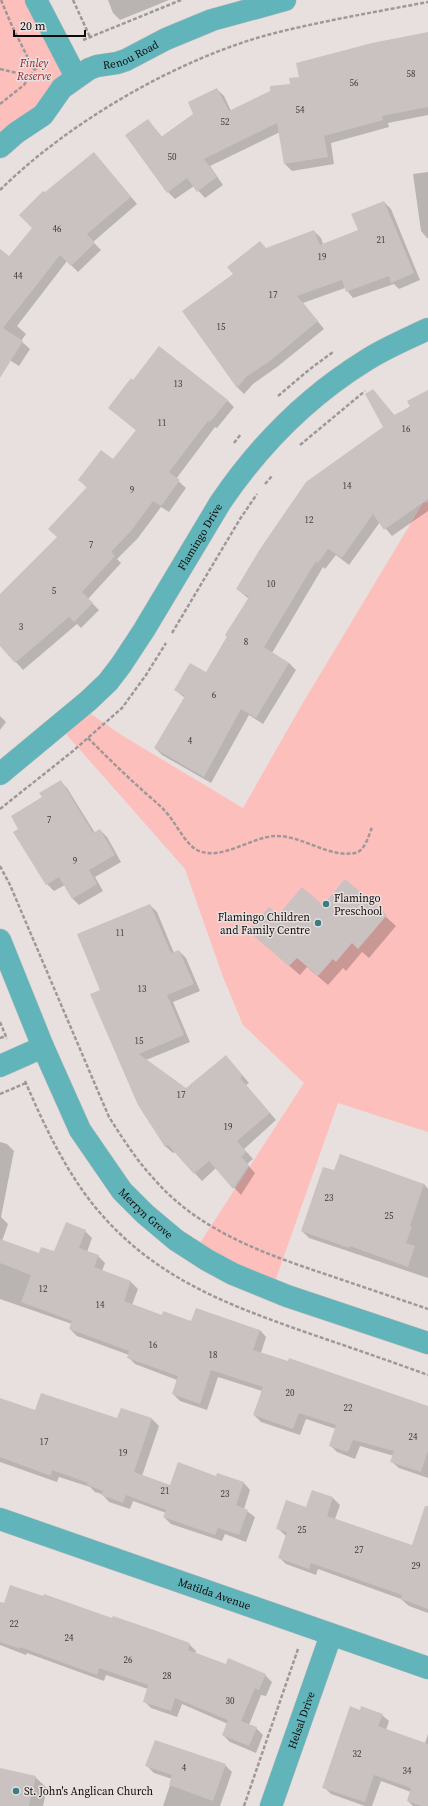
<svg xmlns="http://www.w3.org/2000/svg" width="428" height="1806" viewBox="0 0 428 1806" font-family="'Source Serif 4',serif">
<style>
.green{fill:#fcbfbb}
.shadow{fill:#0003}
.building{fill:#cac2c1}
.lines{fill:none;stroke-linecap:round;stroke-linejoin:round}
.street-casing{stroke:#c5bebd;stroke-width:23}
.path{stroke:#9f9898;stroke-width:2.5;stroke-dasharray:4 2;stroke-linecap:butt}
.street{stroke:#61b5ba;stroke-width:22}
.poi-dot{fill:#367f83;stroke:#e8e0df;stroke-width:1.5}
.labels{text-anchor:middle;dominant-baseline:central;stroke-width:3;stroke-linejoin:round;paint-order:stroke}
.number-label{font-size:9px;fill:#3d3938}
.street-label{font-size:11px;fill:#0e0b0b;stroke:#e8e0df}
.park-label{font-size:11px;font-style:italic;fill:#982229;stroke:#e8e0df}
.poi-label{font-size:11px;fill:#0e0b0b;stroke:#e8e0df;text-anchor:start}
</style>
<rect width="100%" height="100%" fill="#e8e0df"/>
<g class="green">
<path d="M0,0H36L76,77L0,147Z"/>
<path d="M428,502V1132L338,1103L272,1290L194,1252L304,1083L243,1025L223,977L185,869L59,726L81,707L123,736L243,808L301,706L423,503Z"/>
</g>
<g class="shadow">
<path d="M108,0H169L120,20L113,13Z"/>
<path d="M428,34V115L388,123L389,127L331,143L334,164L292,171L285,164L280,132L210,166L223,185L205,198L194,186L175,199L168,192L148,120L162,137L195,114L217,89L224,96L231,111L291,84L300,78Z"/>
<path d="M100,160L137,204L93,242L101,250L78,272L67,261L17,326L26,334L21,341L30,349L19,366L0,354V250L10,258L34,228L45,194Z"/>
<path d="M428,172V238H427L421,231L413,174Z"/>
<path d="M384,202L391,209L420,280L399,289L394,284L353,298L345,288L303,303L324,329L277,367L253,384L244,394L238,388L183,311L235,274L267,249L314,231L321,238L323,244L359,231Z"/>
<path d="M373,390L395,416L428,395V511L392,536L380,522L349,565L336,555L325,569L323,567L272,653L289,663L296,670L263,724L249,715L211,783L162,755L155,748L185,698L175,690L206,673L249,599L237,589L384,428Z"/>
<path d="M227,400L234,407L217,428L215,427L176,479L186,488L169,512L161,507L138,538L117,559L121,563L88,599L99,610L81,628L77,624L23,670L0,644V608L58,538L87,488L80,480L113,460L137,431L109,408Z"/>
<path d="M0,716L6,722L0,730Z"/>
<path d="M60,781L67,788L95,833L100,830L107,837L121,862L95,877L103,891L79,905L72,898L65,885L54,891L47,884L20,829L43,798Z"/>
<path d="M345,880L396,926L369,958L362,952L346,971L343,968L328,985L307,967L300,975L259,940L323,906Z"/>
<path d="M150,905L157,912L174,953L179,951L186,958L200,991L173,1002L190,1042L146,1060L186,1089L233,1064L249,1083L246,1085L276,1120L244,1149L253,1159L247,1164L255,1173L241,1195L216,1168L202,1181L175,1152L173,1153L166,1147L139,1105L101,990Z"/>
<path d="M0,1142L7,1144L14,1151L1,1217L8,1224L2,1241L39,1254L55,1253L85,1231L92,1238L87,1252L98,1256L105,1263L102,1271L131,1282L138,1289L132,1305L162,1316L192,1322L260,1330L266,1337L261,1353L428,1408V1478L399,1468L392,1462L394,1456L360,1446L355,1459L337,1452L330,1445L336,1429L306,1419L300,1435L261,1422L254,1415L262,1391L218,1377L207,1410L180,1401L173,1394L177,1380L135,1364L128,1357L129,1355L77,1336L70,1329L72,1324L0,1299Z"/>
<path d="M334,1172L424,1184L428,1189V1278L309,1238L302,1231Z"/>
<path d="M0,1399L36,1412L118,1419L121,1409L152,1419L159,1426L142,1476L170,1486L217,1477L244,1483L250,1490L244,1509L255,1517L246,1542L225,1534L222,1541L171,1524L164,1517L166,1513L133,1501L130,1509L109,1502L102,1494L95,1492L90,1487L59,1477L57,1482L0,1462Z"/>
<path d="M312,1491L333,1498L340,1505L335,1519L412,1546L428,1534V1613L409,1606L401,1599L318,1569L316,1575L286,1564L279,1557L286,1536L277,1528L306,1508Z"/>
<path d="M0,1603L113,1620L189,1644L196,1651L195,1654L227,1665L265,1675L272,1682L266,1696L261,1695L249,1725L256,1728L263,1735L256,1753L230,1742L223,1735L228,1724L182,1704L177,1717L151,1708L144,1701L148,1689L106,1675L104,1681L27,1653L26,1655L0,1645Z"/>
<path d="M361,1711L382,1715L389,1721L386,1730L425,1743L428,1734V1806H413L408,1801L411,1792L381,1781L372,1806H365L331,1794L324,1787Z"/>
<path d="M225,1765L232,1772L220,1806H163L172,1779L154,1773L147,1766Z"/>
<path d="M0,1769L35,1777L47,1788L43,1806H0Z"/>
</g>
<g class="building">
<path d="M428,32V107L382,116L383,120L324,136L328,157L284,164L277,123L204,159L217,177L197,192L187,178L167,193L125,135L148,119L161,137L193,114L188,102L217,88L229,111L270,91V86L290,84L289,78L299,77L296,63L372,43Z"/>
<path d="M94,152L131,197L87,234L95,243L71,266L60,255L3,328L23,341L0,378V249L9,256L32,228L19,215L43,191L45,192Z"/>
<path d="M384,201L414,273L391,283L389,276L346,292L342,280L297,296L318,321L270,361L246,377L237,388L182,311L233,274L227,267L260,241L266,248L314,230L320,245L358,230L351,214Z"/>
<path d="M159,346L228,400L210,422L208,421L169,472L180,480L161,506L153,501L131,531L111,552L115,556L82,592L93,603L74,622L69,617L15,663L0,646V594L57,537L48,529L87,487L78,480L101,450L113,459L136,430L108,408L131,378L133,380Z"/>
<path d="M373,389L394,415L410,407L407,401L428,390V499L384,530L373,514L342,558L328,549L318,563L316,561L264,647L289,663L256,718L241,709L204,777L154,748L185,696L174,690L190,663L206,672L227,637L225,635L249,597L236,589L260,549L306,482L383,427L365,394Z"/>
<path d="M61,780L93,833L100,829L115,855L89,870L97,884L72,899L59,877L46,885L13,832L18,829L11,816L42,797L39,793Z"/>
<path d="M345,879L387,915L358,949L352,943L336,962L333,959L318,976L297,958L289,966L248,931L269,907L278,915L302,887L323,905Z"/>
<path d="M150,904L171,953L179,950L194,984L167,995L184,1035L139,1054L186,1088L226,1055L243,1076L240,1078L270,1113L237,1141L246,1152L241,1157L249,1165L233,1189L209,1161L194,1174L168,1145L165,1147L138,1105L90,994L100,990L77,934Z"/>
<path d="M340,1154L424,1184L410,1226L412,1227L406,1243L415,1246L408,1267L350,1246L349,1248L301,1231L323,1167L334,1170Z"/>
<path d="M66,1222L86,1230L79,1248L99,1255L94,1267L131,1281L124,1301L162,1315L163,1311L191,1321L196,1308L260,1330L253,1350L288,1361L289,1358L428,1406V1451L421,1472L390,1462L394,1451L353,1440L348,1452L329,1446L336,1425L299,1413L293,1429L253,1415L263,1387L211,1370L200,1404L172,1394L178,1376L127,1358L129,1351L69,1329L72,1321L21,1302L31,1275L0,1263V1239L39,1253L41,1247L54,1251Z"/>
<path d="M41,1393L117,1418L121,1408L152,1418L134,1472L170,1485L178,1462L216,1476L217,1473L244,1482L236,1505L248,1510L239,1535L218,1528L215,1535L163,1517L166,1510L126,1495L123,1503L101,1495L103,1491L87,1485L88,1483L52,1470L51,1476L0,1457V1398L35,1410Z"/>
<path d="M312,1490L333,1497L327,1516L412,1545L425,1506H428V1609L401,1599L402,1595L311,1563L309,1569L278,1558L287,1532L276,1529L286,1500L306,1507Z"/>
<path d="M10,1585L43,1596L44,1594L112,1618L113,1616L151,1629L190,1643L188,1650L226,1664L228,1658L266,1674L259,1690L255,1688L241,1721L257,1727L249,1746L222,1735L228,1720L175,1698L171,1711L143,1702L148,1685L99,1668L97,1675L20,1647V1649L0,1642V1602L4,1603Z"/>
<path d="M350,1706L360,1710L361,1706L383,1714L378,1726L428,1744V1806H421L407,1801L411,1788L374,1775L365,1802L322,1788Z"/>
<path d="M155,1740L226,1764L213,1801L169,1785L172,1775L145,1766Z"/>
<path d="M0,1768L36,1776L29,1806H0Z"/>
</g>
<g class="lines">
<defs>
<g id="street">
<path d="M36,0L76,77"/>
<path id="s1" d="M0,147L16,133L43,115L62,88L89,69L97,66L117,63L126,60L166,39L212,20L285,0"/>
<path id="s2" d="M0,774L88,701L108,682L121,665L144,630L220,503C258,447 307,397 365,361C385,348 407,339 428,329"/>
<path id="s3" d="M0,940L43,1047L80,1130L122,1191L145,1214L176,1240L207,1260L233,1274L287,1296L428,1343"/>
<path d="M0,1066L43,1047"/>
<path id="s4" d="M0,1519L428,1668"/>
<path id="s5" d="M271,1806L331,1635"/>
</g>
</defs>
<use href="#street" class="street-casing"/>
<g class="path">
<path d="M1,0L12,26L34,70"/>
<path d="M73,0L90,37"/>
<path d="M83,40L181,0"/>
<path d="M0,69L30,76"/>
<path d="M0,104L24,85L34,70L43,64"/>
<path d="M0,190C69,122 177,59 271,34C322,21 375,12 428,2"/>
<path d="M278,396L310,369L333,352"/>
<path d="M234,443L241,434"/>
<path d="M300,445L365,391"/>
<path d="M265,484L272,476"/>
<path d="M172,633L240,519L257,494"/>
<path d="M88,738C105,755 122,772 140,788C148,796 157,802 165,811C175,821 185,844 197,850C220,862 251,837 275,836C302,835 328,858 355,853C365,851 369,835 372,827"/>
<path d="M0,809L73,751L122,708L146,675L166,643"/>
<path d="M0,866L10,885L109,1117C123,1139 137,1161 155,1180C200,1232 268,1255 331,1276C363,1287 396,1298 428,1309"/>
<path d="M0,1022L7,1039"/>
<path d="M0,1038L6,1036"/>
<path d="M25,1081C44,1125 65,1170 95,1207C153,1277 223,1303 305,1332C346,1346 387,1360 428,1375"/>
<path d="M0,1094L26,1083"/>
<path d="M244,1806L298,1649"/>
</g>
<use href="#street" class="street"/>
</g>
<g class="poi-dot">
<circle cx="326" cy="904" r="4"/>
<circle cx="318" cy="923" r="4"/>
<circle cx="16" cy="1791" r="4"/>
</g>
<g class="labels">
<g class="number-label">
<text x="411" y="74">58</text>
<text x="354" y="83">56</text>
<text x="300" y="110">54</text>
<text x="225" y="122">52</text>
<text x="172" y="157">50</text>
<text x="57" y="229">46</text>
<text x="381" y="240">21</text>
<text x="322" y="257">19</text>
<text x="18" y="276">44</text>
<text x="273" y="295">17</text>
<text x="221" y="327">15</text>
<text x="178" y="384">13</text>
<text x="162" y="423">11</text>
<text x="406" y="429">16</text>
<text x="347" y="486">14</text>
<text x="132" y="490">9</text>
<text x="309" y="520">12</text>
<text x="91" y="545">7</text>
<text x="271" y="584">10</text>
<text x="54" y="591">5</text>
<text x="21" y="627">3</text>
<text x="246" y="642">8</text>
<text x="214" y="695">6</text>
<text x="190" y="741">4</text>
<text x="49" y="820">7</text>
<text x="75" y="861">9</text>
<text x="120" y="933">11</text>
<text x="142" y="989">13</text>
<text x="139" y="1041">15</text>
<text x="181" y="1095">17</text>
<text x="228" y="1127">19</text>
<text x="329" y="1198">23</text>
<text x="389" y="1216">25</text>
<text x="43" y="1289">12</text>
<text x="100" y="1305">14</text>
<text x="153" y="1345">16</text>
<text x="213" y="1355">18</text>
<text x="290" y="1393">20</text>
<text x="348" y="1408">22</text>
<text x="413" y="1437">24</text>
<text x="44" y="1442">17</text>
<text x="123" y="1453">19</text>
<text x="165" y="1491">21</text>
<text x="225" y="1494">23</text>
<text x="302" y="1530">25</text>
<text x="359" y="1550">27</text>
<text x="416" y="1566">29</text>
<text x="14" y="1624">22</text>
<text x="69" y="1638">24</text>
<text x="128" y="1660">26</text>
<text x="167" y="1676">28</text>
<text x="230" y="1701">30</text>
<text x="357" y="1754">32</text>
<text x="184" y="1768">4</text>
<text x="407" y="1771">34</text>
</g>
<g class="street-label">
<text stroke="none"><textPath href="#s1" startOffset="164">Renou Road</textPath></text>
<text stroke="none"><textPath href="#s2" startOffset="314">Flamingo Drive</textPath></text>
<text stroke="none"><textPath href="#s3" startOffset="313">Merryn Grove</textPath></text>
<text stroke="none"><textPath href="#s4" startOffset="227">Matilda Avenue</textPath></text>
<text stroke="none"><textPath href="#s5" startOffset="91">Helsal Drive</textPath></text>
</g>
<g class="park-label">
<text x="34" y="63">Finley<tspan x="34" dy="13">Reserve</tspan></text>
</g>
<g class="poi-label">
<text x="334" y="898">Flamingo<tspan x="334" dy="13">Preschool</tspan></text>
<text x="310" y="917" text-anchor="end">Flamingo Children<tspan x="310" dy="13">and Family Centre</tspan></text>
<text x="24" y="1791">St. John's Anglican Church</text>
</g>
</g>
<path d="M14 30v6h71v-6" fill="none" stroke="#0e0b0b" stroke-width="2"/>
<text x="20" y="30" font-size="12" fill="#0e0b0b" stroke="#e8e0df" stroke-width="3" paint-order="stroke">20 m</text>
</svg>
